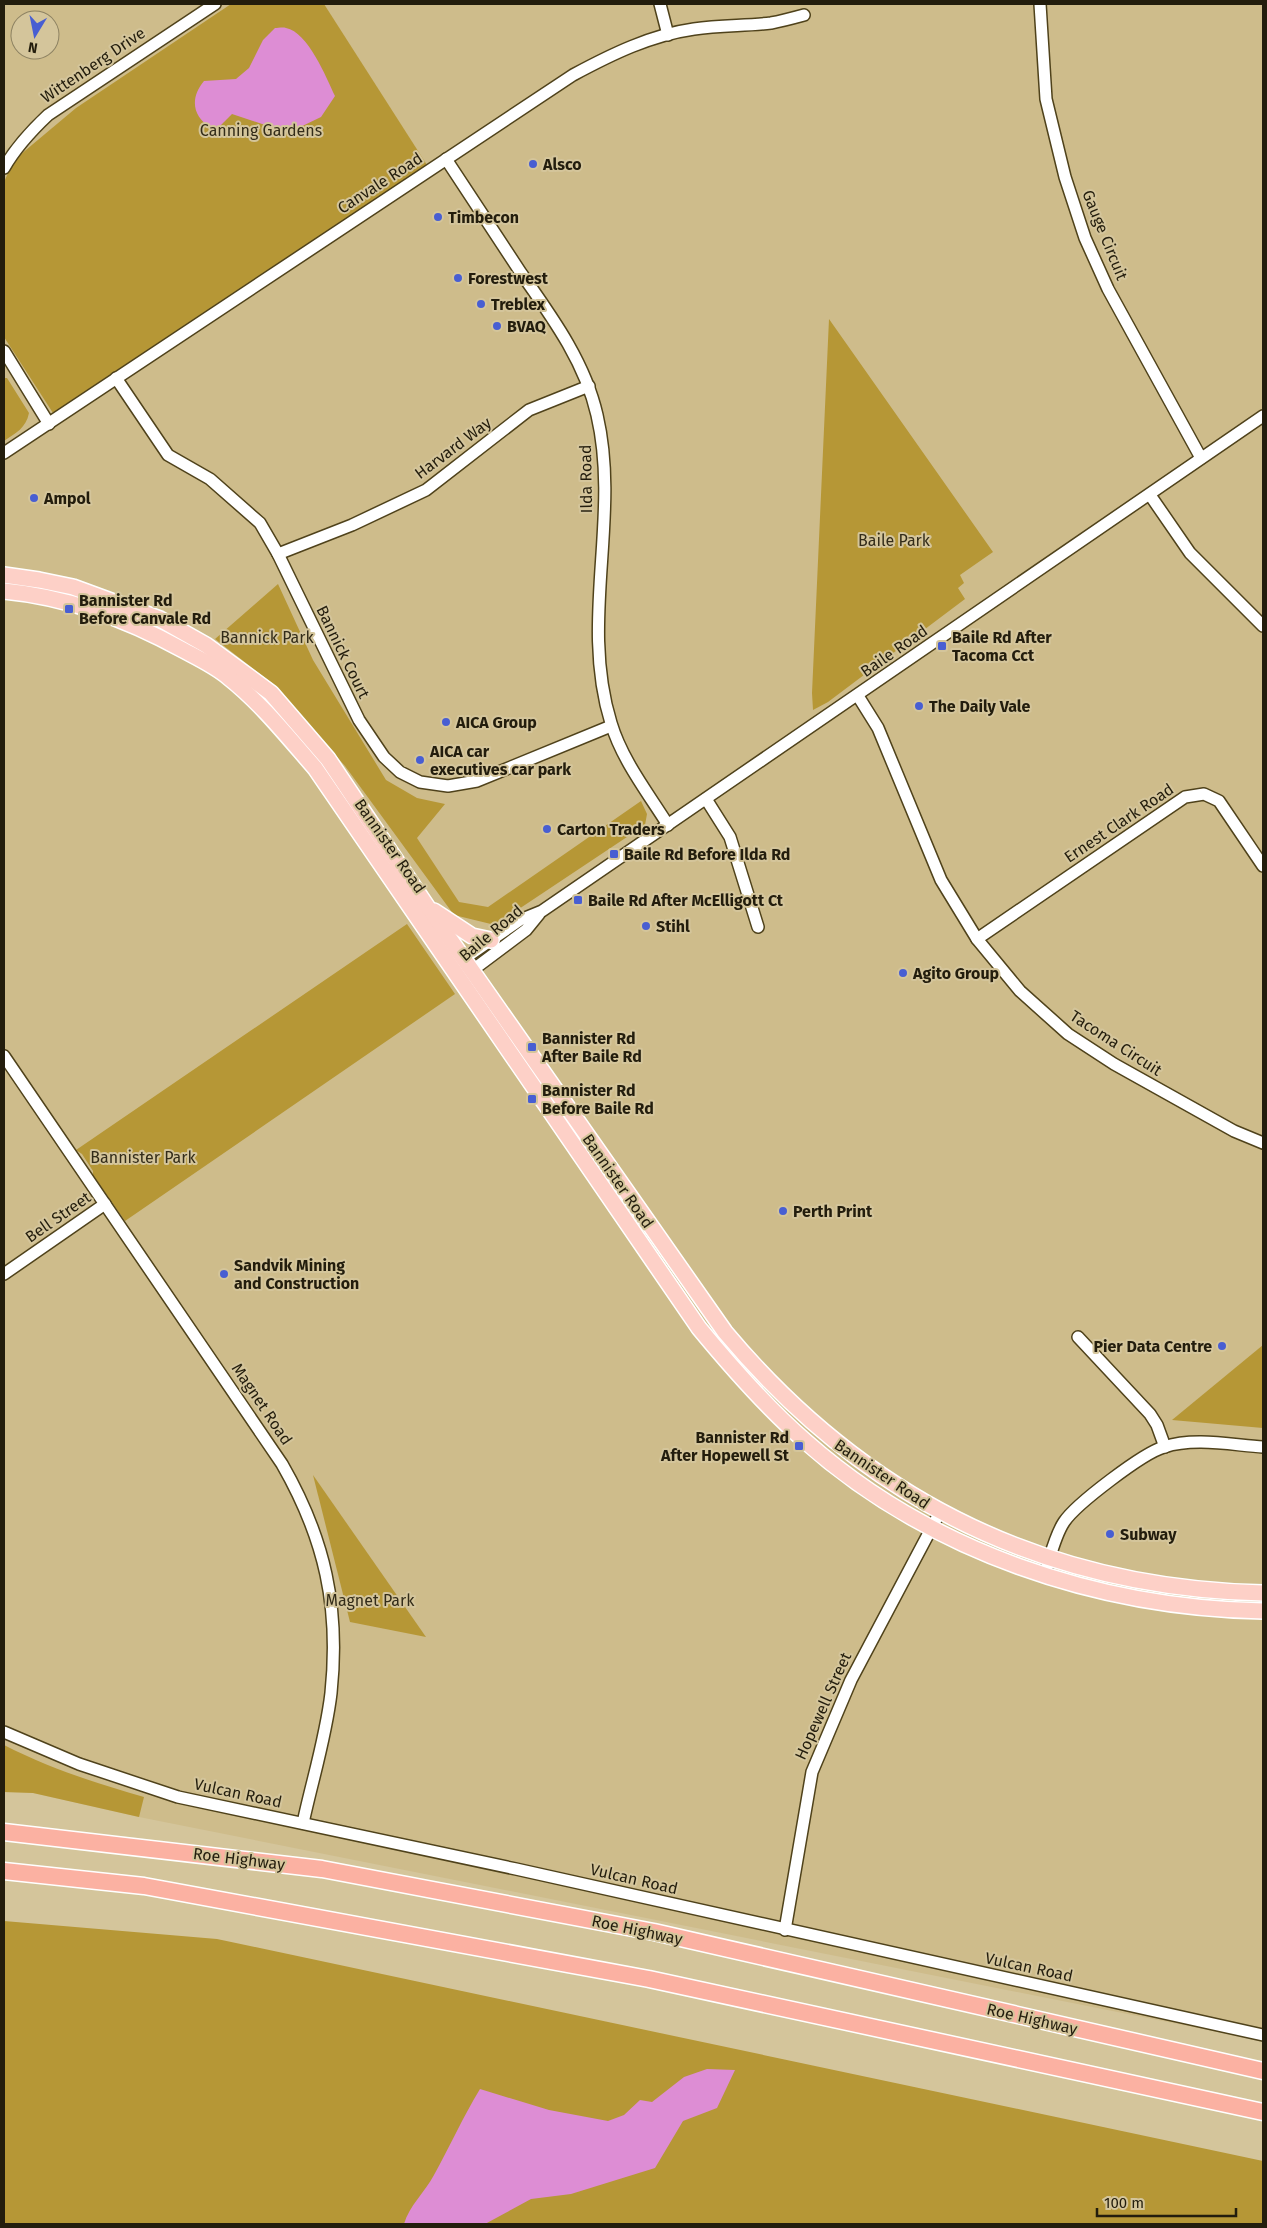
<svg xmlns="http://www.w3.org/2000/svg" width="1267" height="2228" viewBox="0 0 1267 2228" font-family="'Fira Sans',sans-serif">
<style>
.built{fill:#cebc8b;fill-rule:evenodd}
.green{fill:#b69736}
.water{fill:#dd8dd4}
.lines{fill:none;stroke-linecap:round;stroke-linejoin:round}
.minor-casing{stroke:#4f421b;stroke-width:14}
.major-casing{stroke:#fff;stroke-width:18}
.highway-casing{stroke:#fff;stroke-width:19}
.minor{stroke:#fff;stroke-width:11}
.major{stroke:#fdd0c7;stroke-width:15}
.highway{stroke:#fbb1a2;stroke-width:16}
.poi-dot{fill:#485ed2;stroke:#d4c59b;stroke-width:2}
.labels{text-anchor:middle;dominant-baseline:central;stroke-width:4;stroke-linejoin:round;paint-order:stroke}
.street-label{font-size:16px;fill:#231d0d;stroke:#d4c59b}
.park-label{font-size:16px;fill:#332c19;stroke:#d4c59b}
.poi-label{font-size:16px;font-weight:bold;fill:#231d0d;stroke:#d4c59b;text-anchor:start}
</style>
<rect width="100%" height="100%" fill="#d4c59b"/>
<path class="built" d="M4,4H1263V2041L139,1817L33,1793L4,1792ZM20,20H50V50H20Z"/>
<g class="green">
<path d="M231,4H324L427,165L53,413L4,337V182L14,160L76,108Z"/>
<path d="M829,319L993,552L960,575L964,583L958,588L965,599L828,702L813,710L812,693Z"/>
<path d="M4,378H7L29,413C26,428 16,433 4,441Z"/>
<path d="M278,584L313,660L386,780L417,798L445,804L417,838L459,902L488,907L641,801L647,814L645,825L495,925L454,915L345,766L273,684L215,639Z"/>
<path d="M407,924L455,994L125,1221L93,1175V1171L82,1154L76,1150Z"/>
<path d="M1263,1345V1428L1172,1420Z"/>
<path d="M313,1475L426,1637L350,1622Z"/>
<path d="M4,1745C49,1768 95,1783 144,1797L139,1817L33,1793L4,1792Z"/>
<path d="M4,1921L217,1939L1263,2161V2224H4Z"/>
</g>
<g class="water">
<path d="M275,28C278,28 283,27 286,28C308,32 326,77 335,96L321,117L294,130L268,126L232,114L221,125L211,128C192,116 190,98 204,81L236,79L249,68L263,40Z"/>
<path d="M707,2069L735,2070L717,2108L683,2121L655,2168L571,2194L531,2199L485,2224H404C409,2206 425,2192 434,2175C450,2146 463,2117 480,2089L549,2110L608,2121L624,2115L640,2100L652,2102L684,2077Z"/>
</g>
<g class="lines">
<defs>
<g id="minor">
<path d="M660,4L668,35"/>
<path d="M1040,4L1046,99L1065,177L1085,238L1108,289L1201,458"/>
<path d="M446,159C471,197 496,235 521,273C552,317 585,362 597,415C621,518 579,620 611,723C622,760 648,793 668,825"/>
<path d="M4,168C16,147 31,131 48,115L215,4"/>
<path d="M4,351L49,424"/>
<path d="M116,378L168,455L210,479L260,523L278,554L359,720L384,757L400,772L420,782L448,786L477,781L611,726"/>
<path d="M4,453L573,75C612,54 651,35 694,29C720,25 745,26 771,23C782,21 793,18 804,15"/>
<path d="M1150,495L1190,553L1263,626"/>
<path d="M278,554L352,525L426,490L529,410L589,386"/>
<path d="M858,696L878,728L941,880L977,939L1020,991L1068,1034L1114,1064L1234,1131L1263,1143"/>
<path d="M706,799L730,837L758,927"/>
<path d="M977,939L1185,797L1204,794L1219,801L1263,866"/>
<path d="M458,963L520,920L542,911L1263,416"/>
<path d="M466,975L526,930L539,914"/>
<path d="M4,1056L282,1464C325,1539 340,1607 331,1693C326,1737 312,1781 303,1823"/>
<path d="M4,1274L105,1204"/>
<path d="M1078,1337L1150,1414L1157,1425L1165,1447"/>
<path d="M1044,1576C1050,1559 1054,1537 1064,1522C1076,1504 1143,1453 1164,1447C1194,1437 1232,1445 1263,1447"/>
<path d="M4,1732L79,1764L178,1797L516,1869L1263,2035"/>
<path d="M785,1930L812,1772L851,1680L940,1512"/>
</g>
<g id="major">
<path d="M4,575L39,580L73,587L160,619L206,645L271,693L328,759L428,908L725,1332C865,1499 1043,1588 1263,1593"/>
<path d="M4,591C67,597 127,619 183,650C198,658 215,666 228,677C261,703 287,736 315,768L699,1328C732,1368 766,1407 805,1441C930,1552 1098,1608 1263,1611"/>
<path d="M434,911L472,936L491,940"/>
</g>
<g id="highway">
<path d="M4,1832L322,1869L654,1932L1263,2071"/>
<path d="M4,1871L144,1886L649,1979L1263,2112"/>
</g>
</defs>
<use href="#minor" class="minor-casing"/>
<use href="#major" class="major-casing"/>
<use href="#highway" class="highway-casing"/>
<use href="#minor" class="minor"/>
<use href="#major" class="major"/>
<use href="#highway" class="highway"/>
</g>
<g class="poi-dot">
<circle cx="533" cy="164" r="5"/>
<circle cx="438" cy="217" r="5"/>
<circle cx="458" cy="278" r="5"/>
<circle cx="481" cy="304" r="5"/>
<circle cx="497" cy="326" r="5"/>
<circle cx="34" cy="498" r="5"/>
<rect x="64" y="604" width="10" height="10" rx="2.5"/>
<rect x="937" y="641" width="10" height="10" rx="2.5"/>
<circle cx="919" cy="706" r="5"/>
<circle cx="446" cy="722" r="5"/>
<circle cx="420" cy="760" r="5"/>
<circle cx="547" cy="829" r="5"/>
<rect x="609" y="849" width="10" height="10" rx="2.5"/>
<rect x="573" y="895" width="10" height="10" rx="2.5"/>
<circle cx="646" cy="926" r="5"/>
<circle cx="903" cy="973" r="5"/>
<rect x="527" y="1042" width="10" height="10" rx="2.5"/>
<rect x="527" y="1094" width="10" height="10" rx="2.5"/>
<circle cx="783" cy="1211" r="5"/>
<circle cx="224" cy="1274" r="5"/>
<circle cx="1222" cy="1346" r="5"/>
<rect x="794" y="1441" width="10" height="10" rx="2.5"/>
<circle cx="1110" cy="1534" r="5"/>
</g>
<g class="labels">
<g class="street-label">
<text transform="translate(93 65) rotate(-34)">Wittenberg Drive</text>
<text transform="translate(380 183) rotate(-33)">Canvale Road</text>
<text transform="translate(1105 235) rotate(68)">Gauge Circuit</text>
<text transform="translate(453 448) rotate(-37)">Harvard Way</text>
<text transform="translate(586 479) rotate(-91)">Ilda Road</text>
<text transform="translate(894 651) rotate(-35)">Baile Road</text>
<text transform="translate(343 652) rotate(64)">Bannick Court</text>
<text transform="translate(1119 823) rotate(-34)">Ernest Clark Road</text>
<text transform="translate(390 846) rotate(55)">Bannister Road</text>
<text transform="translate(491 933) rotate(-40)">Baile Road</text>
<text transform="translate(1116 1043) rotate(33)">Tacoma Circuit</text>
<text transform="translate(618 1181) rotate(55)">Bannister Road</text>
<text transform="translate(58 1217) rotate(-35)">Bell Street</text>
<text transform="translate(262 1404) rotate(56)">Magnet Road</text>
<text transform="translate(882 1474) rotate(34)">Bannister Road</text>
<text transform="translate(823 1706) rotate(-66)">Hopewell Street</text>
<text transform="translate(238 1793) rotate(12)">Vulcan Road</text>
<text transform="translate(239 1859) rotate(7)">Roe Highway</text>
<text transform="translate(634 1879) rotate(13)">Vulcan Road</text>
<text transform="translate(637 1930) rotate(12)">Roe Highway</text>
<text transform="translate(1029 1967) rotate(12)">Vulcan Road</text>
<text transform="translate(1032 2019) rotate(13)">Roe Highway</text>
</g>
<g class="park-label">
<text x="261" y="130">Canning Gardens</text>
<text x="894" y="540">Baile Park</text>
<text x="267" y="637">Bannick Park</text>
<text x="143" y="1157">Bannister Park</text>
<text x="370" y="1600">Magnet Park</text>
</g>
<g class="poi-label">
<text x="543" y="164">Alsco</text>
<text x="448" y="217">Timbecon</text>
<text x="468" y="278">Forestwest</text>
<text x="491" y="304">Treblex</text>
<text x="507" y="326">BVAQ</text>
<text x="44" y="498">Ampol</text>
<text x="79" y="600">Bannister Rd<tspan x="79" dy="18">Before Canvale Rd</tspan></text>
<text x="952" y="637">Baile Rd After<tspan x="952" dy="18">Tacoma Cct</tspan></text>
<text x="929" y="706">The Daily Vale</text>
<text x="456" y="722">AICA Group</text>
<text x="430" y="751">AICA car<tspan x="430" dy="18">executives car park</tspan></text>
<text x="557" y="829">Carton Traders</text>
<text x="624" y="854">Baile Rd Before Ilda Rd</text>
<text x="588" y="900">Baile Rd After McElligott Ct</text>
<text x="656" y="926">Stihl</text>
<text x="913" y="973">Agito Group</text>
<text x="542" y="1038">Bannister Rd<tspan x="542" dy="18">After Baile Rd</tspan></text>
<text x="542" y="1090">Bannister Rd<tspan x="542" dy="18">Before Baile Rd</tspan></text>
<text x="793" y="1211">Perth Print</text>
<text x="234" y="1265">Sandvik Mining<tspan x="234" dy="18">and Construction</tspan></text>
<text x="1212" y="1346" text-anchor="end">Pier Data Centre</text>
<text x="789" y="1437" text-anchor="end">Bannister Rd<tspan x="789" dy="18">After Hopewell St</tspan></text>
<text x="1120" y="1534">Subway</text>
</g>
</g>
<rect width="1267" height="2228" fill="none" stroke="#231d0d" stroke-width="10"/>
<g transform="translate(35 35) rotate(190)"><circle r="24" fill="#d4c59b" stroke="#8d8262"/>
<path d="M0-4L9 19L0 12L-9 19Z" fill="#485ed2"/>
<text y="-8" font-size="14" font-weight="bold" text-anchor="middle" fill="#231d0d">N</text>
</g>
<path d="M1097 2208v8h139v-8" fill="none" stroke="#231d0d" stroke-width="2.5"/>
<text x="1104" y="2208" font-size="15" fill="#231d0d" stroke="#d4c59b" stroke-width="4" paint-order="stroke">100 m</text>
</svg>
